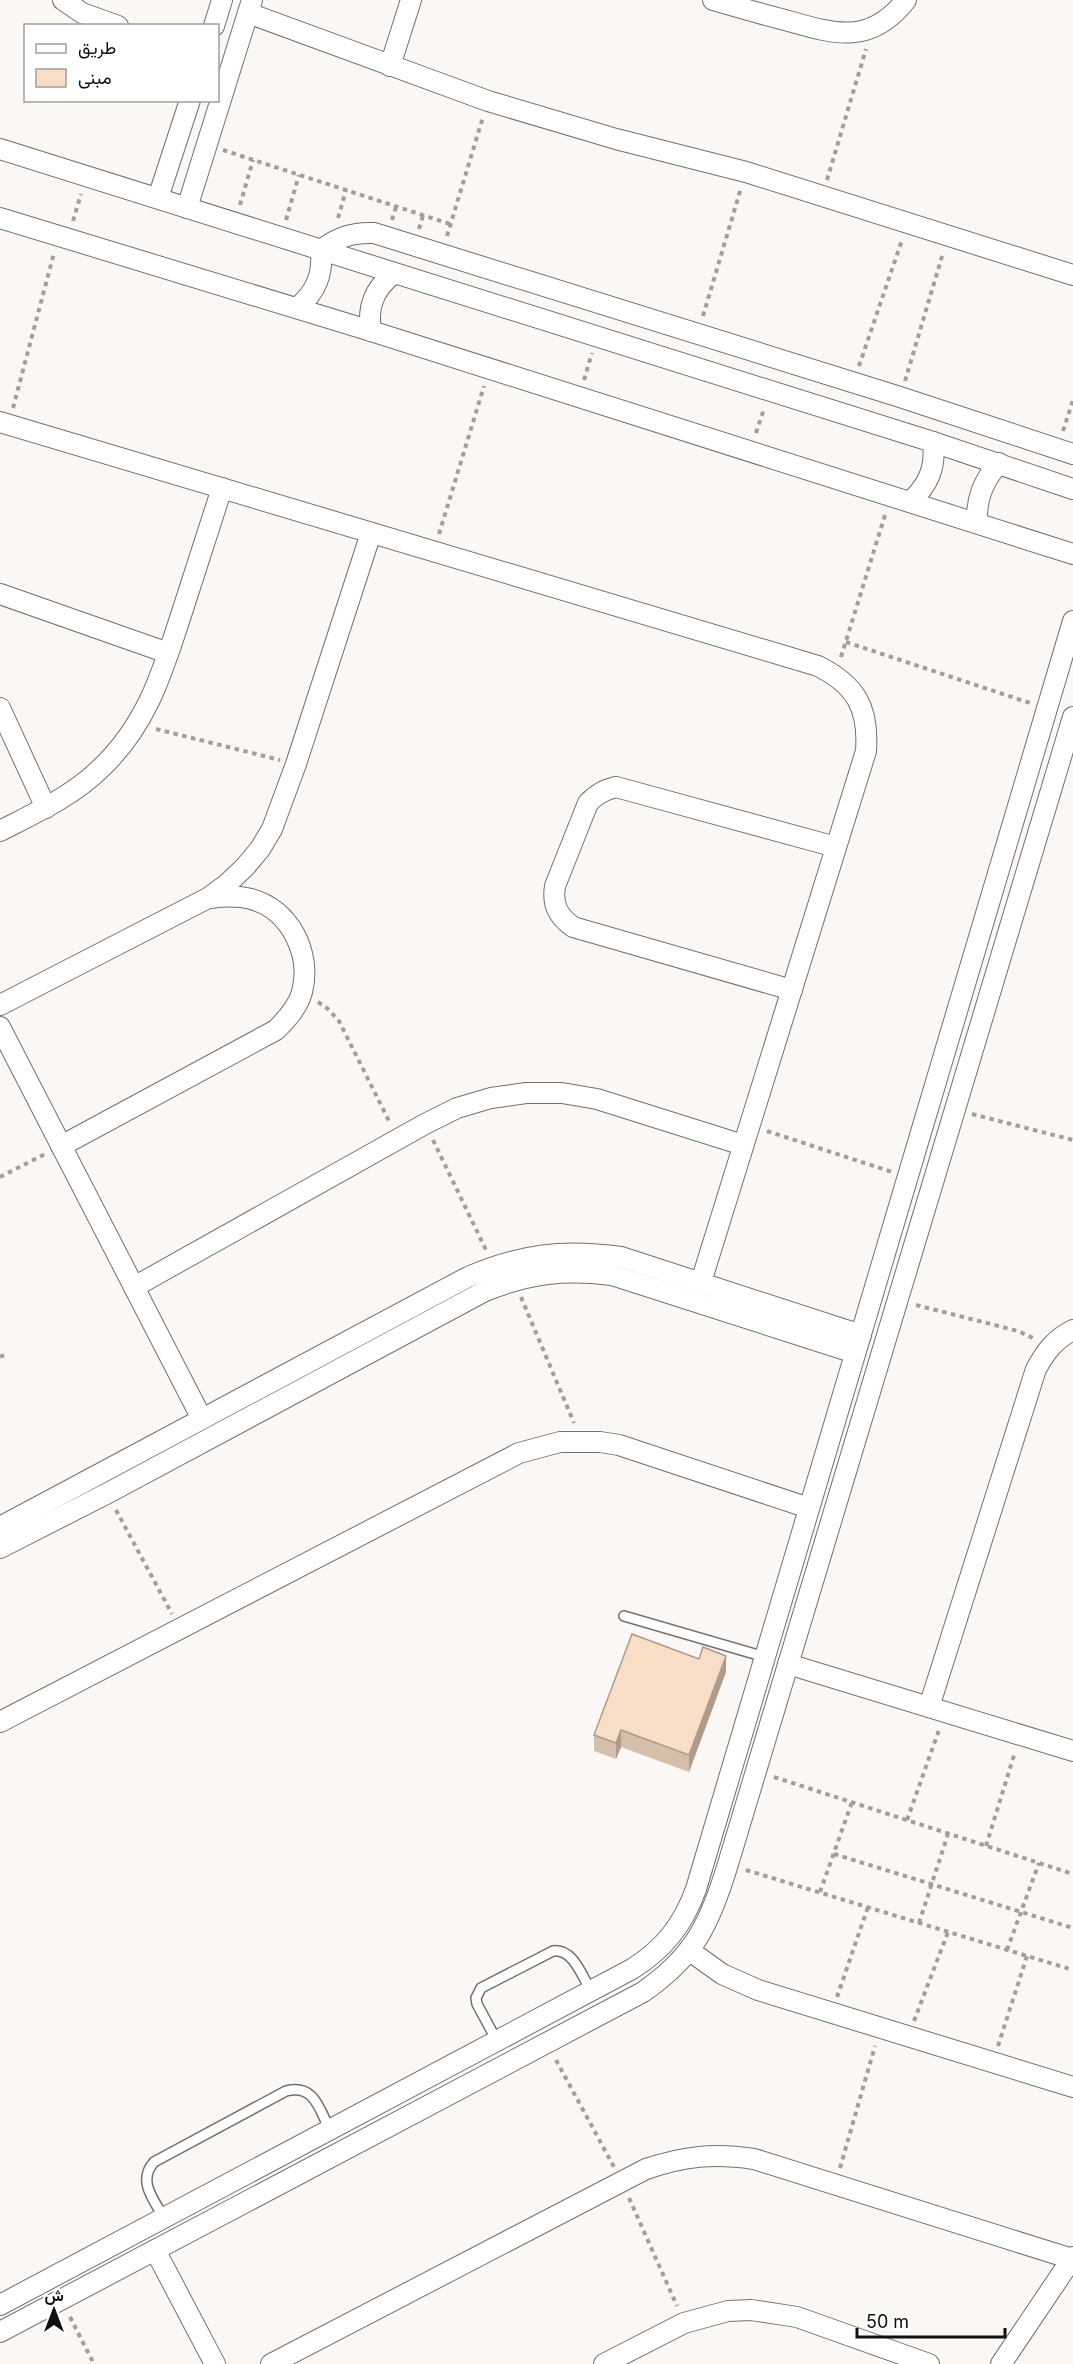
<svg xmlns="http://www.w3.org/2000/svg" width="1073" height="2364" viewBox="0 0 1073 2364" font-family="Inter,Vazirmatn,sans-serif">
<style>
.lines{fill:none;stroke-linecap:round;stroke-linejoin:round}
.lane-casing{stroke:#73716f;stroke-width:12}
.street-casing{stroke:#73716f;stroke-width:22}
.path{stroke:#a19f9d;stroke-width:4;stroke-dasharray:4.5 4.5;stroke-linecap:butt}
.lane{stroke:#fff;stroke-width:9}
.street{stroke:#fff;stroke-width:20}
.wall{fill:#d5bfab}
.shaded-wall{fill:#ae9b8b}
.building{fill:#f8dec7;stroke:#ae9b8b;stroke-width:1.5}
</style>
<rect width="100%" height="100%" fill="#faf7f4"/>
<g class="lines">
<defs>
<g id="lane">
<path d="M624,1616L765,1657"/>
<path d="M497,2041L477,2004L476,1998L481,1988L553,1951C573,1948 582,1976 591,1991"/>
<path d="M164,2218C154,2200 137,2181 154,2162L286,2091C315,2084 319,2109 330,2130"/>
</g>
<g id="street">
<path d="M63,0L82,13L118,26"/>
<path d="M713,0C737,7 761,14 785,20C834,34 870,46 906,0"/>
<path d="M248,13L488,101L616,139L746,172L1073,275"/>
<path d="M214,26L222,0"/>
<path d="M390,66L411,0"/>
<path d="M0,149L933,442L1073,489"/>
<path d="M158,198L190,100"/>
<path d="M187,208L252,0"/>
<path d="M0,218L371,331L1073,554"/>
<path d="M297,308C316,292 323,275 321,250C338,237 353,232 374,233L900,397L1073,454"/>
<path d="M371,331C367,307 374,289 393,274"/>
<path d="M0,422L818,666C856,685 869,708 866,751L701,1282"/>
<path d="M911,501C929,484 936,467 933,442"/>
<path d="M977,523C976,499 983,481 999,463"/>
<path d="M0,594L168,653"/>
<path d="M0,708L46,808"/>
<path d="M0,831C35,813 71,797 100,769C148,724 163,670 183,609C196,569 209,529 222,488"/>
<path d="M792,990L573,927C558,916 552,905 555,886L588,803C597,794 604,790 616,787L836,847"/>
<path d="M0,1005L208,898L227,884L245,867L260,849L272,829L296,764L371,533"/>
<path d="M0,1027L202,1419"/>
<path d="M61,1146L276,1030C287,1019 298,1007 302,992C312,954 290,909 251,899C237,895 224,896 210,898"/>
<path d="M134,1287L425,1124L457,1108L491,1098L526,1093H562L597,1099L743,1145"/>
<path d="M0,1527L468,1277C522,1254 563,1249 621,1257L861,1335"/>
<path d="M0,1548L108,1493L485,1291C530,1273 564,1269 612,1275L855,1353"/>
<path d="M788,1664L1073,1751"/>
<path d="M929,1707L1036,1369C1046,1351 1055,1339 1073,1330"/>
<path d="M0,1722L519,1453L560,1442H600L619,1445L809,1508"/>
<path d="M690,1951L722,1974L758,1990L1073,2087"/>
<path d="M155,2250L215,2364"/>
<path d="M0,2305L632,1969C664,1949 683,1925 696,1889L1073,621"/>
<path d="M0,2332L643,1992C695,1956 710,1923 728,1864L1073,717"/>
<path d="M271,2364L646,2169C685,2156 713,2153 754,2159L1072,2259"/>
<path d="M604,2364L684,2323L728,2311L751,2310L797,2317L929,2364"/>
<path d="M1001,2364L1073,2257"/>
</g>
</defs>
<use href="#lane" class="lane-casing"/>
<use href="#street" class="street-casing"/>
<g class="path">
<path d="M223,150L450,224"/>
<path d="M827,180L866,49"/>
<path d="M240,205L253,160"/>
<path d="M338,218L346,190"/>
<path d="M286,220L299,175"/>
<path d="M392,220L396,207"/>
<path d="M73,221L81,194"/>
<path d="M419,229L423,215"/>
<path d="M447,236L483,117"/>
<path d="M703,316L741,188"/>
<path d="M859,366L902,240"/>
<path d="M584,380L592,353"/>
<path d="M905,381L943,253"/>
<path d="M13,408L54,253"/>
<path d="M1063,431L1073,400"/>
<path d="M756,433L764,409"/>
<path d="M439,534L484,386"/>
<path d="M846,642L1030,703"/>
<path d="M841,657L886,512"/>
<path d="M156,729L280,760"/>
<path d="M318,1002L328,1009L339,1021L390,1123"/>
<path d="M972,1114L1073,1140"/>
<path d="M767,1131L892,1172"/>
<path d="M433,1140L486,1250"/>
<path d="M0,1177L45,1154"/>
<path d="M521,1297L574,1423"/>
<path d="M916,1305L1018,1331L1035,1339"/>
<path d="M0,1357L4,1355"/>
<path d="M116,1510L172,1614"/>
<path d="M774,1777L1073,1874"/>
<path d="M907,1820L939,1730"/>
<path d="M986,1846L1015,1752"/>
<path d="M834,1854L1073,1928"/>
<path d="M746,1870L1073,1970"/>
<path d="M820,1892L852,1802"/>
<path d="M919,1923L948,1834"/>
<path d="M1007,1950L1039,1863"/>
<path d="M837,1997L868,1907"/>
<path d="M914,2021L948,1932"/>
<path d="M998,2046L1027,1956"/>
<path d="M556,2060L614,2167"/>
<path d="M840,2168L875,2046"/>
<path d="M629,2198L677,2306"/>
<path d="M70,2317L94,2364"/>
</g>
<use href="#lane" class="lane"/>
<use href="#street" class="street"/>
</g>
<path class="wall" d="M726,1672L689,1772L621,1747L616,1759L594,1751V1735Z"/>
<g class="shaded-wall">
<path d="M726,1656V1672L689,1772V1755Z"/>
<path d="M621,1730V1747L616,1759V1743Z"/>
</g>
<path class="building" d="M632,1634L699,1659L703,1647L726,1656L689,1755L621,1730L616,1743L594,1735Z"/>
<rect x="24" y="24" width="195" height="78" fill="#ffffff" stroke="#a09f9f" stroke-width="1.5"/>
<rect x="36" y="44" width="30" height="9" fill="#ffffff" stroke="#a09f9f" stroke-width="1.5"/>
<text x="78" y="54" font-size="18" fill="#111010">طريق</text>
<rect x="36" y="69" width="30" height="18" fill="#f8dec7" stroke="#a09f9f" stroke-width="1.5"/>
<text x="78" y="84" font-size="18" fill="#111010">مبنى</text>
<g transform="translate(54 2310)" stroke="#ffffff" stroke-width="4.5" paint-order="stroke">
<path d="M0-4.5L10 22L0 15L-10 22Z" fill="#111010"/>
<text y="-9" font-size="16" font-weight="bold" text-anchor="middle" fill="#111010">ش</text>
</g>
<path d="M857 2328v9h148v-9" fill="none" stroke="#111010" stroke-width="3"/>
<text x="866" y="2328" font-size="18" fill="#111010" stroke="#ffffff" stroke-width="4.5" paint-order="stroke">50 m</text>
</svg>
